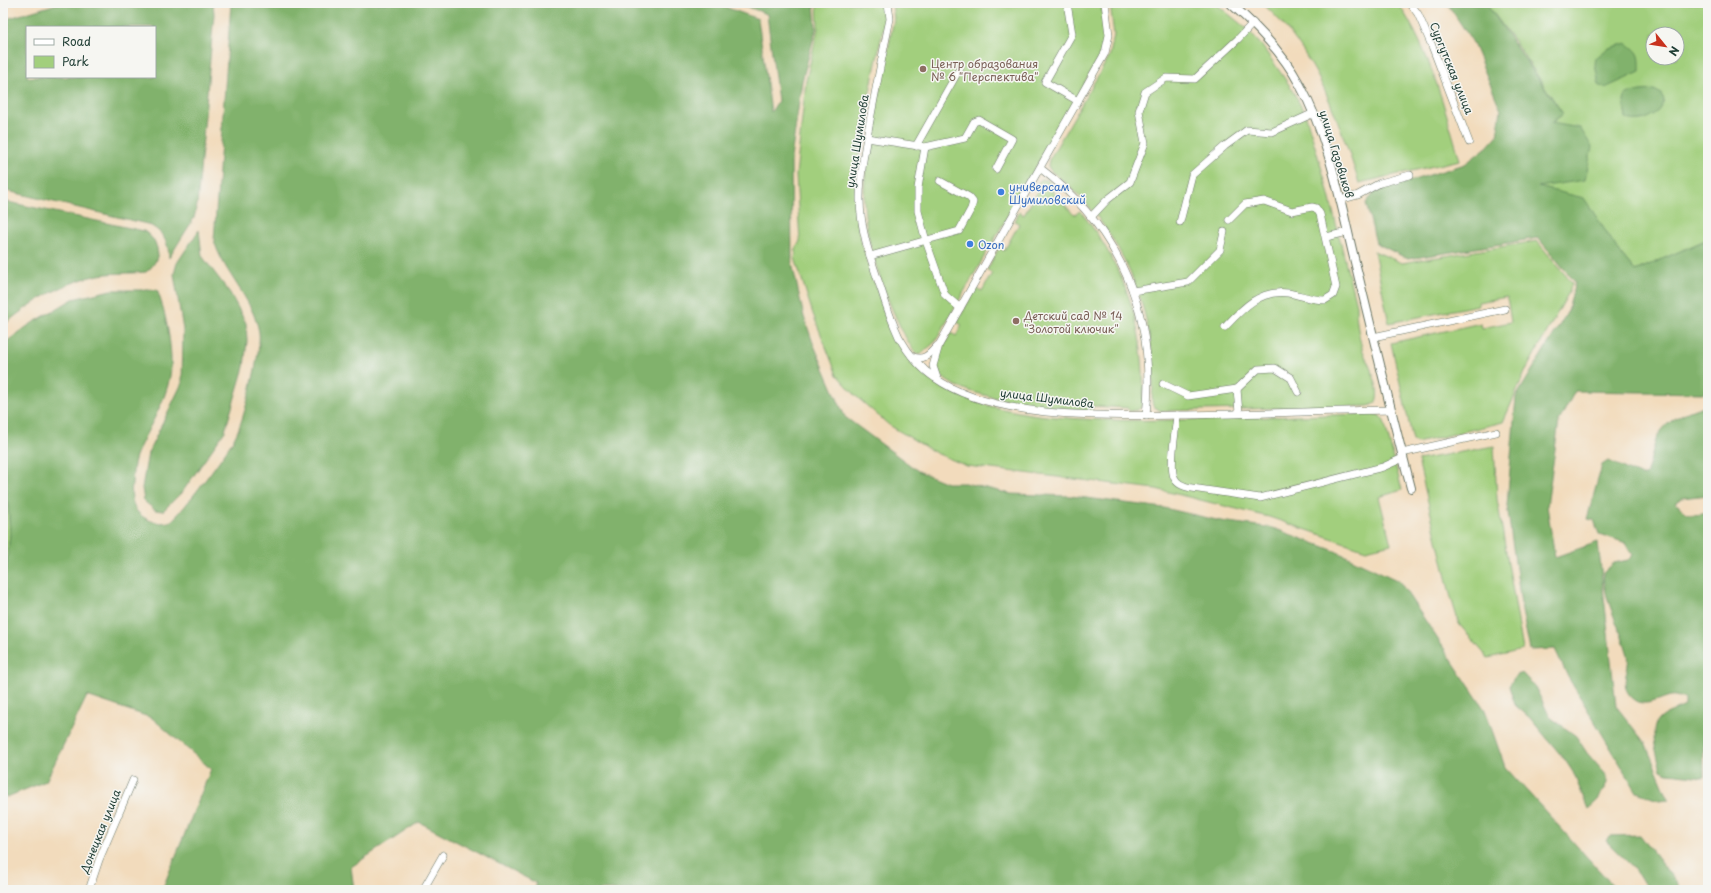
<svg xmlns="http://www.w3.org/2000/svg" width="1711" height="893" viewBox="0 0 1711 893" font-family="'Playpen Sans',sans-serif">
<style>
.green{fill:#a2cf7d;stroke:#608658;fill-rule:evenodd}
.forest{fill:#81b26c;stroke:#507850;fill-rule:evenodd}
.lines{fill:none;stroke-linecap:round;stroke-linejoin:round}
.minor-casing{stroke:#697464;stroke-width:8}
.tertiary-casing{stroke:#697464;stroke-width:10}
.minor{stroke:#fff;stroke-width:7}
.tertiary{stroke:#fff;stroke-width:8}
.education-dot{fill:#8d6e63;stroke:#f6f6f2;stroke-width:1.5}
.shop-dot{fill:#3f7fe0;stroke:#f6f6f2;stroke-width:1.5}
.labels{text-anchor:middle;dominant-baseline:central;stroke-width:3;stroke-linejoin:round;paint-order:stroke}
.education-label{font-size:11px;fill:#785e54;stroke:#f6f6f2;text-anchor:start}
.street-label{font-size:11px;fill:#1f3d34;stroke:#f6f6f2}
.shop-label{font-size:11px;fill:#366cbe;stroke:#f6f6f2;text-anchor:start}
</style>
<rect width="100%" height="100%" fill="#f6f6f2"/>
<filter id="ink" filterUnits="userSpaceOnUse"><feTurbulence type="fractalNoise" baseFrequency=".025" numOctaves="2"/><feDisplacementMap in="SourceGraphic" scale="8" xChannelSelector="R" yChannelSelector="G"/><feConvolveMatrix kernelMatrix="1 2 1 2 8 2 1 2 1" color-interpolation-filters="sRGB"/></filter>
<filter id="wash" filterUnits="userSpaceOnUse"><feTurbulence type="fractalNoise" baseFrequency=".012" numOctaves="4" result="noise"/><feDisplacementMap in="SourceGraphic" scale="16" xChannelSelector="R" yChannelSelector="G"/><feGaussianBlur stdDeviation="0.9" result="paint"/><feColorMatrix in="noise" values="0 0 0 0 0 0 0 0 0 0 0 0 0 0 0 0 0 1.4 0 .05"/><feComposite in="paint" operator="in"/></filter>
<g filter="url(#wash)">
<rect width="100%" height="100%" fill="#f2dbbc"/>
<g class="green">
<path d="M817,3H884L885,19C874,77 857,138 856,197C855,228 866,258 876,287C886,317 897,350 921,372C981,428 1132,421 1210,419C1250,418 1289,416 1328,415C1345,415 1362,413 1379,415L1384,421L1402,490L1379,497L1391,544L1366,550L1269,517L1156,489L967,466L936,453L889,425L858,398L837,375L813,314L795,258L796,249L800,241L796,175L806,81L818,28Z"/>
<path d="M892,3H1101C1104,24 1107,41 1097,61L935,342L920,355L915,353C891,316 864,244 864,199C864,171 870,142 875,115C881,83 888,51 894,19Z"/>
<path d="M1110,3H1215L1247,29L1262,46L1292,89L1306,116L1327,187L1356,305C1356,320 1358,333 1362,348C1366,361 1384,391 1375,403L1369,406L1161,411L1153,406C1151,400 1153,392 1153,385C1153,372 1152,359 1151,346C1142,279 1106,212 1051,171L1048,166L1049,160L1110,55L1114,35Z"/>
<path d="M1262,3H1398C1430,51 1444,106 1460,160L1359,183C1338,117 1315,50 1262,3Z"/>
<path d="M1486,3H1708V239L1635,271L1618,250L1536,187L1551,123L1563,114L1515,42ZM1653,34H1677V58H1653Z"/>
<path d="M1042,179L1047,180L1054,186L1052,191L1074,215L1080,211C1125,266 1146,329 1143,400L1142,406L1138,410L1129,411L1128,408L1092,406V411C1066,409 945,398 938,370C935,359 945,343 951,333L956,336L962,325L957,322L976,288L982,291L992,273L987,270L999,248L1004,251L1019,224L1015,221L1019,212L1024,215L1040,188L1035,185Z"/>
<path d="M1537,241L1572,283L1569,292L1527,368L1503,422L1417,443L1413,441L1391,343L1481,323L1482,328L1511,322L1507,297L1478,302V305L1389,323L1374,251L1402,263Z"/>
<path d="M1494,446L1497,499L1523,650L1488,658L1459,624L1450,594L1418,460Z"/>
<path d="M3,501H8L10,534L6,570H3Z"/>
</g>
<g class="forest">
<path d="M60,3H213L214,14L197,205L194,218L169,258C169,242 162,230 147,224L3,190V20ZM27,27H155V77H27Z"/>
<path d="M231,3H714L758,19L771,112L778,101L767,14L737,3H814L816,29L802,81L791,158L792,263L804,317L813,343L845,417L918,471L947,483H965L1011,494L1071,496L1164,508L1221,521L1273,528L1335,551L1399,581L1485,710L1505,767L1617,890H534L536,883L419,822L351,867L354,890H162L211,769L152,718L87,696L46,781L7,797L3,795V570L6,569L10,534L8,502L3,501V348L6,342L29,325L73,299L111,290H157C166,312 174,353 170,376C165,405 146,430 136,456C133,464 133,475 132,483C131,492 131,502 136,510C143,520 159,526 171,521C179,517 229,449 235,437C244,421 262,350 259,332C253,298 223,273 214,240Z"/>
<path d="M1447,3H1486L1563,114L1551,123L1580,128L1592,147L1585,180L1538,187L1584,198L1618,250L1635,271L1708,239V376L1706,393L1575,391L1559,421L1547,506L1555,557L1598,542L1616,706L1645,743L1669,799L1659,800L1637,792L1568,677L1555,649L1530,650L1522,611L1507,505L1516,397L1568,311L1575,282L1538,238L1408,259L1376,243L1366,203L1375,192L1465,164L1487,147L1497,136L1501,110L1472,41Z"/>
<path d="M1626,43C1641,53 1640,55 1640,72L1605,88L1599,85L1595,64L1596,58L1607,49Z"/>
<path d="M1654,90L1660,93L1664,99C1660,116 1642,124 1626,119L1624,101L1626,94L1640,91Z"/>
<path d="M3,201L144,231C160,242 163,259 146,272C129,274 111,272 94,276C61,284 28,304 3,326Z"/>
<path d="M199,230L202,256L230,293L246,323L247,341L244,367L225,431L183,491L163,511L155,510L144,501L142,488L148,453L182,383L183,330L174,274L177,263Z"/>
<path d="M1708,405V495L1681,498L1676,503C1688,516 1691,516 1708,513V740L1703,718L1704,777L1668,773L1661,770C1658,757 1648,729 1659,719C1665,713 1677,710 1685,706V699C1681,698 1675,695 1671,696C1660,698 1646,708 1635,700C1616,686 1631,670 1628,655C1621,628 1604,602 1603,573L1614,563L1628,560L1633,555L1626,543L1599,534L1594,520L1587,519L1602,465L1608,461C1622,466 1632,474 1646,476C1650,464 1652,452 1656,440C1664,420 1689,410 1708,405Z"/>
<path d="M1522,673L1535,687L1550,717L1576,736L1587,753L1607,776V783L1598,800L1588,809L1573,772L1565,760L1530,718L1515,705L1509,686L1516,675Z"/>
<path d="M1640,835L1682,890H1648L1635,869L1606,841L1609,836Z"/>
</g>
</g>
<g filter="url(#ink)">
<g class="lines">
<defs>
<g id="minor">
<path d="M888,3L890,19C883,51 877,83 871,115C866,142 860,171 860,199C860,230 871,260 881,289C886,305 892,322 899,337C908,353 920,368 935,378C994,420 1108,416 1179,415C1250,414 1320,411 1391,410"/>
<path d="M1067,3L1072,34L1045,82L1078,101"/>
<path d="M1410,3L1418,14L1432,46L1469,142"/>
<path d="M867,138L925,147L965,138L974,122L979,120L1012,139L996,169"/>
<path d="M916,146L960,68"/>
<path d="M925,147L918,188V211L926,241L945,295L960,308"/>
<path d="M1040,168C1120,228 1157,316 1146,416"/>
<path d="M1340,200L1358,195L1380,183L1410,175"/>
<path d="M1091,217L1107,200L1130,182L1145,143L1139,111L1145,92L1166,78L1195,79L1238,39L1253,23"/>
<path d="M1180,222L1192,175L1225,146L1247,130L1272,132L1314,113"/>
<path d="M1326,237L1348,232"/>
<path d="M870,256L959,231L971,209L973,202L969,197L940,181"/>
<path d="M1133,291L1188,282L1220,250L1224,232"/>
<path d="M1225,327C1242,309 1260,289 1288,293C1300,295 1313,300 1325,300L1333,295L1336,287L1320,214L1316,208L1312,207L1292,211L1264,201L1245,204L1229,220"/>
<path d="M1373,337L1505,309"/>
<path d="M912,356C923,362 930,354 937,346"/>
<path d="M937,378L933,366L939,345L1105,53L1109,35L1105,3"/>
<path d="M1163,384L1188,396L1237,389L1258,369L1275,368L1291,378L1298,392"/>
<path d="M1237,389L1239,413"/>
<path d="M1177,415C1176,429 1169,465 1174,477C1177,485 1185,487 1192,488L1260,498L1383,467L1403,458"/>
<path d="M1402,453L1496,432"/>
<path d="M89,890L99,860L133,780"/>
<path d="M423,890L443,855"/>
</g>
<path id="tertiary" d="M1230,3C1258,27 1283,53 1300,85C1329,138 1340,200 1354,258C1373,335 1391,412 1411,488"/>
</defs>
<use href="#minor" class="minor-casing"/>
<use href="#tertiary" class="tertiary-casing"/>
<use href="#minor" class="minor"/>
<use href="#tertiary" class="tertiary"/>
</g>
</g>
<g class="education-dot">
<circle cx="923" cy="69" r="4"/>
<circle cx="1016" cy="321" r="4"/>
</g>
<g class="shop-dot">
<circle cx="1001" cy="192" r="4"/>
<circle cx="970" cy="244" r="4"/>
</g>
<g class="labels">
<g class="education-label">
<text x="931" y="63">Центр образования<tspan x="931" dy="13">№ 6 "Перспектива"</tspan></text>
<text x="1024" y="315">Детский сад № 14<tspan x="1024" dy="13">"Золотой ключик"</tspan></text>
</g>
<g class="street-label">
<text transform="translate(1452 68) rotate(68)">Сургутская улица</text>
<text transform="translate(857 141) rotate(-81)">улица Шумилова</text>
<text transform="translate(1337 154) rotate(73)">улица Газовиков</text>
<text transform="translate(1047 398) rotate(7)">улица Шумилова</text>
<text transform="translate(100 831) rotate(-68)">Донецкая улица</text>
</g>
<g class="shop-label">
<text x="1009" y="186">универсам<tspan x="1009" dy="13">Шумиловский</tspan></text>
<text x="978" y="244">Ozon</text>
</g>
</g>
<rect width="1711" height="893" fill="none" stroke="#f6f6f2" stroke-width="16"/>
<rect x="26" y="26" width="130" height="52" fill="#f6f6f2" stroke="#a0aca6"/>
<rect x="34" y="39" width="20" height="6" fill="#ffffff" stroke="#a0aca6"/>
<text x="62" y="46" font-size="12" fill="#1f3d34">Road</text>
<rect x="34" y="56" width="20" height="12" fill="#a2cf7d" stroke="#a0aca6"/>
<text x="62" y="66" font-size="12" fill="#1f3d34">Park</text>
<g transform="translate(1665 46) rotate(120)"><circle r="19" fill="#f6f6f2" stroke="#a0aca6"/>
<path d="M0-3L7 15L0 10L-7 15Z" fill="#c8321e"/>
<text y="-6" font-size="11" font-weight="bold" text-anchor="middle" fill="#1f3d34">N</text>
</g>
</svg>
